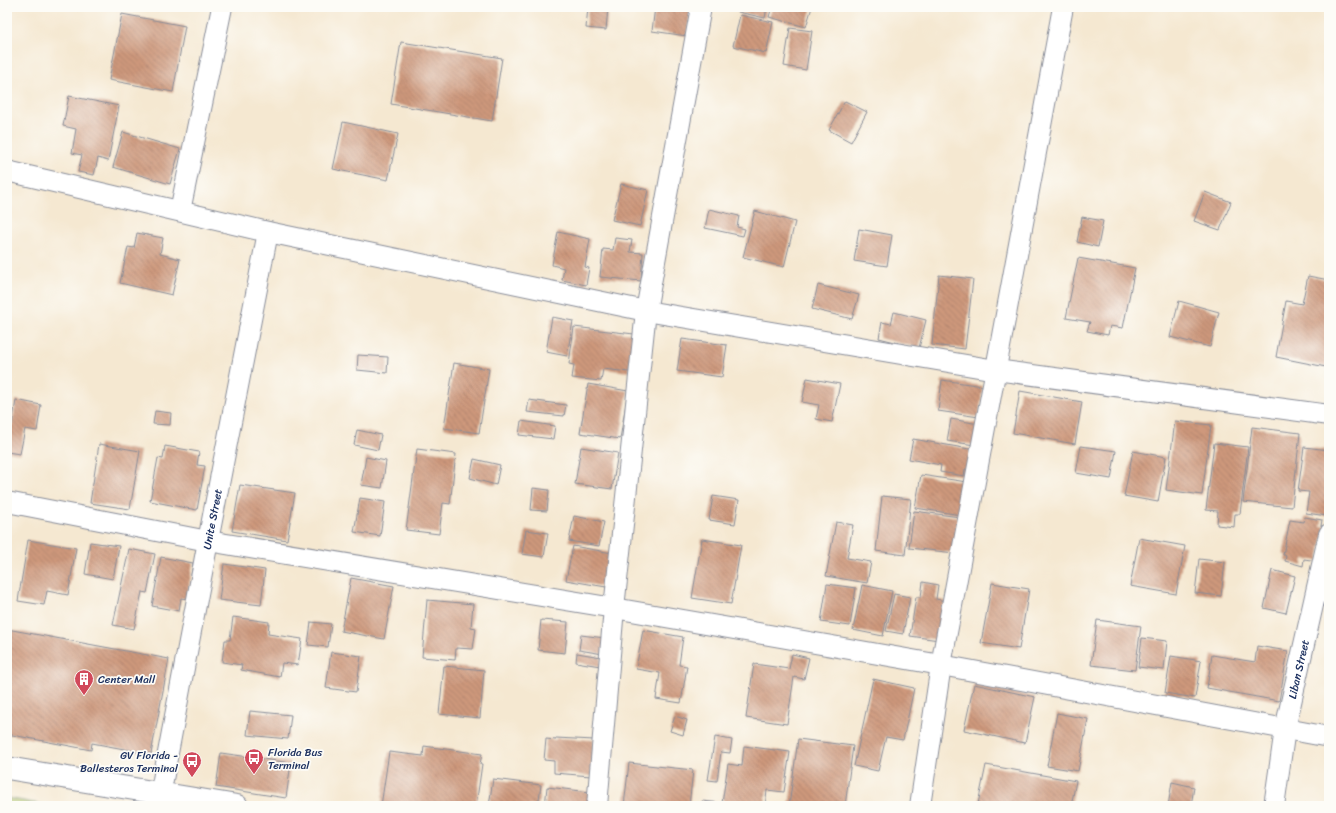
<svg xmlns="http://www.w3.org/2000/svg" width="1336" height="813" viewBox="0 0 1336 813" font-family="Sriracha,sans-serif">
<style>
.park{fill:url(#park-tufts);stroke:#637660}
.building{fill:url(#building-back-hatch)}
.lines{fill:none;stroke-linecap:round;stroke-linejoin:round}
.minor-casing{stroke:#888c98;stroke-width:22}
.secondary-casing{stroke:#888c98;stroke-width:24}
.minor{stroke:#fff;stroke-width:20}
.secondary{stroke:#fff;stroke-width:22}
.labels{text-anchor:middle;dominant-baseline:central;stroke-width:3.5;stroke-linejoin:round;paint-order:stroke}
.street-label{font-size:11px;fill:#1b2f5e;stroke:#fdfcf7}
.poi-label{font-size:11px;fill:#1b2f5e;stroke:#fdfcf7;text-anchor:start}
</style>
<defs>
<pattern id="park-tufts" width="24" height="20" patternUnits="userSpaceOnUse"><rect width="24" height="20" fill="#abbe62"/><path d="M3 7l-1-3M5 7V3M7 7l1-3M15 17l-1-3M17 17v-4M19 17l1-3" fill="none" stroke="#8a9b54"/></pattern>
<pattern id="building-back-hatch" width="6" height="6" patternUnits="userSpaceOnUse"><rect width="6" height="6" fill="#ce987b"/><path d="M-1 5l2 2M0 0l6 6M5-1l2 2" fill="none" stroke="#a67c68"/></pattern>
</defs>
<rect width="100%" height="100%" fill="#fdfcf7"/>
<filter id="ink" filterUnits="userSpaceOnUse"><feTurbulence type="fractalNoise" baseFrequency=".025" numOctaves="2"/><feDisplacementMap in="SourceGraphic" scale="8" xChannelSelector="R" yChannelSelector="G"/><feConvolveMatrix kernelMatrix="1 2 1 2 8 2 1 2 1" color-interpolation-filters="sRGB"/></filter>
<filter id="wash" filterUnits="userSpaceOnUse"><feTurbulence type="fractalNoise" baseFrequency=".012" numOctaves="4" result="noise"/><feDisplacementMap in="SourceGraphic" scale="16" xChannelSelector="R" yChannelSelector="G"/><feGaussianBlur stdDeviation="0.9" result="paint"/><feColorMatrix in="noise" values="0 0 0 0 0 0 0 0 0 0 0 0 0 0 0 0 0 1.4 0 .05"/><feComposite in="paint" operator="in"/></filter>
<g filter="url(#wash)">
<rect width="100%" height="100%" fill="#f5e8d1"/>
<path class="park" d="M7,798L51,806H7Z"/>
<g id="blocks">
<g class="building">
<path d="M588,7H608L606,30L586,28Z"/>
<path d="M655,7H691L687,36L652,31Z"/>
<path d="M739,7H767L765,18L738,12Z"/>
<path d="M772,7H812L806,27L769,17Z"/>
<path d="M122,14L185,26L173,92L109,80Z"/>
<path d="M740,15L773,22L766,53L733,46Z"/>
<path d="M790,28L812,31L806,70L784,66Z"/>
<path d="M401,42L502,58L492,121L391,104Z"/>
<path d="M69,96L119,106L108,161L98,158L94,175L78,172L82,155L72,153L76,129L63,126Z"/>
<path d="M845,101L867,112L851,142L829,130Z"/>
<path d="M343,122L398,134L388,180L333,169Z"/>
<path d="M123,132L180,149L170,184L113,167Z"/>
<path d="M621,184L648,190L640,226L612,220Z"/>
<path d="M1205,192L1231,202L1220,230L1194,221Z"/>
<path d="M709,209L739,216L737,227L745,229L743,236L705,228Z"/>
<path d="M755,211L795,222L784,267L743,257Z"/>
<path d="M1082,217L1103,221L1098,247L1077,242Z"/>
<path d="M859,229L892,235L887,266L854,261Z"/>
<path d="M558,232L590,239L585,267L589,268L586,285L562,280L564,268L552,265Z"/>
<path d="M137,233L163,238L160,254L180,259L172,295L120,283L128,247L134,248Z"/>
<path d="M615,238L632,240L630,252L643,253L641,281L600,277L603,249L613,250Z"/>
<path d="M1078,258L1135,268L1123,328L1110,326L1108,335L1087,331L1090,322L1066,318Z"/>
<path d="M939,275L973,279L965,349L932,345Z"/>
<path d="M1308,276L1329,280V349L1326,367L1276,357L1286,301L1302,304Z"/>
<path d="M818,285L859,295L852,319L812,309Z"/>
<path d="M1179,301L1219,312L1210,347L1170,337Z"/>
<path d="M894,312L926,320L919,348L879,338L882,322L891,324Z"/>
<path d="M552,317L573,321L567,356L546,352Z"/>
<path d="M574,327L634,334L629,372L603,369L601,381L572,378L574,365L569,364Z"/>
<path d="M682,339L727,345L722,377L677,371Z"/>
<path d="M358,355L388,357L387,373L357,370Z"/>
<path d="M454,363L489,369L479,433L444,428Z"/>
<path d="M807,378L840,384L832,422L816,419L819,405L802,402Z"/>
<path d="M942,380L983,386L979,417L938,411Z"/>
<path d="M588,384L628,391L620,439L580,433Z"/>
<path d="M1020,391L1082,402L1075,444L1013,433Z"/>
<path d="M16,400L41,405L37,431L25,429L20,454L7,452V424L12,425Z"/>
<path d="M529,400L566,405L564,416L527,412Z"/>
<path d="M155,411L171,413L170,425L153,424Z"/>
<path d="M951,419L979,424L975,445L947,441Z"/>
<path d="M521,421L555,426L553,439L519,435Z"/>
<path d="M1175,421L1211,425L1202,495L1166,490Z"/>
<path d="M1252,427L1300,433L1292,507L1243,502Z"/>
<path d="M357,430L381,435L378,450L354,445Z"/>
<path d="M913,439L975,450L971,470L965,469L964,476L940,472L941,465L909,459Z"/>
<path d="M1214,443L1248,447L1240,514H1235L1234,527L1217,525L1218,511L1206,510Z"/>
<path d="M99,444L140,451L130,509L90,503Z"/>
<path d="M165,446L199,452L197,465L205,466L197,510L150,501L158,458L163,459Z"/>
<path d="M1081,446L1116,451L1111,479L1076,473Z"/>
<path d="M581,447L618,453L612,489L575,484Z"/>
<path d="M1304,447L1329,450V502L1327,516L1306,513L1309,492L1298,491Z"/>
<path d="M417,449L456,454L450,504L443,503L439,534L406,530Z"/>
<path d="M1133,451L1166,457L1158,502L1124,496Z"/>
<path d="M366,457L386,461L382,488L361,485Z"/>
<path d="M474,459L500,465L496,485L470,478Z"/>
<path d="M921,475L967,482L961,515L915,508Z"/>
<path d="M240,485L295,493L287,540L232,531Z"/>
<path d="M533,488L549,490L547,511L531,510Z"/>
<path d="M713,496L739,500L735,524L709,520Z"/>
<path d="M882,496L911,499L905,555L876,551Z"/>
<path d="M360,498L385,502L380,536L354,532Z"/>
<path d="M914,511L960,517L955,553L909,548Z"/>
<path d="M574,516L604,522L599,546L569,541Z"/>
<path d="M1305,517L1322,520L1321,526H1325L1318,561L1304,559L1303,566L1285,561L1286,555H1283L1290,520L1304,522Z"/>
<path d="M836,522L853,525L847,558L871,562L867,583L826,576Z"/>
<path d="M526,530L548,533L544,557L522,554Z"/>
<path d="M1139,538L1185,546L1176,594L1130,586Z"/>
<path d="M702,539L741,545L731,604L692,598Z"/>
<path d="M28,540L76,548L68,595L47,591L44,605L18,601Z"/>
<path d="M90,542L119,546L113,579L85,574Z"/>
<path d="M573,546L612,553L606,587L566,580Z"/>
<path d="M129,549L155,554L147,593L142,592L134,629L113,625Z"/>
<path d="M161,557L193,563L187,599L181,598L179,611L152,606Z"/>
<path d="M1199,559L1225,562L1221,596L1195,593Z"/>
<path d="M224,564L265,570L261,605L219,600Z"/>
<path d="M1272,570L1295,576L1286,613L1264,608Z"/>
<path d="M351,578L394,586L384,639L341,631Z"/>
<path d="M923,582L938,585L936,599L945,601L939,640L910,636L916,597H921Z"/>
<path d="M992,583L1029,589L1019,649L981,643Z"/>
<path d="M827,584L856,588L850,626L821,622Z"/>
<path d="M862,585L892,591L883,636L853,630Z"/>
<path d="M894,594L910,597L903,634L886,631Z"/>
<path d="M427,600L473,604L471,627L476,628L473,649L456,648L455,660L422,657Z"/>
<path d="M233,617L269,622L268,634L302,639L298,665L282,663L280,677L241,670L242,665L222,662L225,640H230Z"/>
<path d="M541,620L568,622L565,653L538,650Z"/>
<path d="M1097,620L1141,626L1135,670L1091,665Z"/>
<path d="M311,622L331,624L328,647L308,645Z"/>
<path d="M7,629L169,659L151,754L92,743L91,750L7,734Z"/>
<path d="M643,630L683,637L679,665L687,666L681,703L656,699L660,673L636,669Z"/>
<path d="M581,635L605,638L603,654L579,650Z"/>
<path d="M1142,638L1167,641L1164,670L1138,667Z"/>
<path d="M1257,646L1288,651L1279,701L1207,688L1212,655L1255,662Z"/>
<path d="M331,652L361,656L356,692L326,688Z"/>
<path d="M577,653L601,657L600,666L576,662Z"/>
<path d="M792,654L809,658L804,679L794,677L787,724L746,718L754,664L789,669Z"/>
<path d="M1171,656L1201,661L1195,698L1165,693Z"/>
<path d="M444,666L484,670L480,718L439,714Z"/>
<path d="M873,679L914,688L903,740L886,737L878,771L854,766Z"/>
<path d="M974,684L1035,697L1025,743L964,730Z"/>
<path d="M250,711L291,715L288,739L247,735Z"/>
<path d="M1057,713L1088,719L1078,771L1047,766Z"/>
<path d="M675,716L687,720L683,735L670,731Z"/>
<path d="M715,737L732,740L730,753L721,752L717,781L708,780Z"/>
<path d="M556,738L594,740L591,776L554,773V761L544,760L546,739L556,740Z"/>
<path d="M798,739L853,746L845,806H789Z"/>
<path d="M424,746L482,754L480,764H482L476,806H381L389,752L423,756Z"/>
<path d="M744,746L790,752L784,792L767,790L765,806H701L702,801L722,803L728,764L742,766Z"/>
<path d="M221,753L291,763L286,798L216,787Z"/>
<path d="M629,763L693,770L689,806H624Z"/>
<path d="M986,765L1076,781L1071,806H984L978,804Z"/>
<path d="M493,779L541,785L538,806H489Z"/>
<path d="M1172,782L1194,787L1191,806H1168Z"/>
<path d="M547,787L590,792L589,806H545Z"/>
</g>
</g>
</g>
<g filter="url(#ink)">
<use href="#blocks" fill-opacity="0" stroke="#888c98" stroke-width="1"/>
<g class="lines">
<defs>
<g id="minor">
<path d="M7,171L268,232L646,311L996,370L1329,415"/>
<path d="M180,211L222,7"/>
<path d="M7,502L208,541L614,608L941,665L1329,737"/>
<path id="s1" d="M158,806L208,541L268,232"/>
<path d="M597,806L614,608L646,311L701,7"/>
<path d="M920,806L941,665L1063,7"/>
<path id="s2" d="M1274,806L1285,729L1329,534"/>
</g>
<path id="secondary" d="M7,768L237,806"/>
</defs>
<use href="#minor" class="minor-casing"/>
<use href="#secondary" class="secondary-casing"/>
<use href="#minor" class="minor"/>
<use href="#secondary" class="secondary"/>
</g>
</g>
<defs>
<symbol id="building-pin" viewBox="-11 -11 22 30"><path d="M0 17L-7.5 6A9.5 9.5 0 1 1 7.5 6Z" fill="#d1495b" stroke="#fdfcf7"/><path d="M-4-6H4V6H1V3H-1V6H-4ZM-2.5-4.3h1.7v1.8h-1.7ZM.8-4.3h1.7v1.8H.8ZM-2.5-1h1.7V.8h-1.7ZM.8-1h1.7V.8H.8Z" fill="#fff"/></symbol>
<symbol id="bus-pin" viewBox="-11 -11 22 30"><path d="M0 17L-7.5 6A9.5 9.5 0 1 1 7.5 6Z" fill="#d1495b" stroke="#fdfcf7"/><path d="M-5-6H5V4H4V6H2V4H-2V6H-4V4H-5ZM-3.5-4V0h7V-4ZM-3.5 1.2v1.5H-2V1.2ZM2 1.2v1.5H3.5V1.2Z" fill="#fff"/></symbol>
</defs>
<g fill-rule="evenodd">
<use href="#building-pin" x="73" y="668" width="22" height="30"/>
<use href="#bus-pin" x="243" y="747" width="22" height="30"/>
<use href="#bus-pin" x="181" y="750" width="22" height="30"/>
</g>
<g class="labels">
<g class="street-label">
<text stroke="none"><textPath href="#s1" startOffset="292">Unite Street</textPath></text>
<text stroke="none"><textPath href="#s2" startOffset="139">Liban Street</textPath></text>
</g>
<g class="poi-label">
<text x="98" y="679">Center Mall</text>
<text x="268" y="752">Florida Bus<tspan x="268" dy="13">Terminal</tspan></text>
<text x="178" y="755" text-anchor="end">GV Florida -<tspan x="178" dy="13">Ballesteros Terminal</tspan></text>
</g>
</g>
<rect width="1336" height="813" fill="none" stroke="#fdfcf7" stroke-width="24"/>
</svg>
